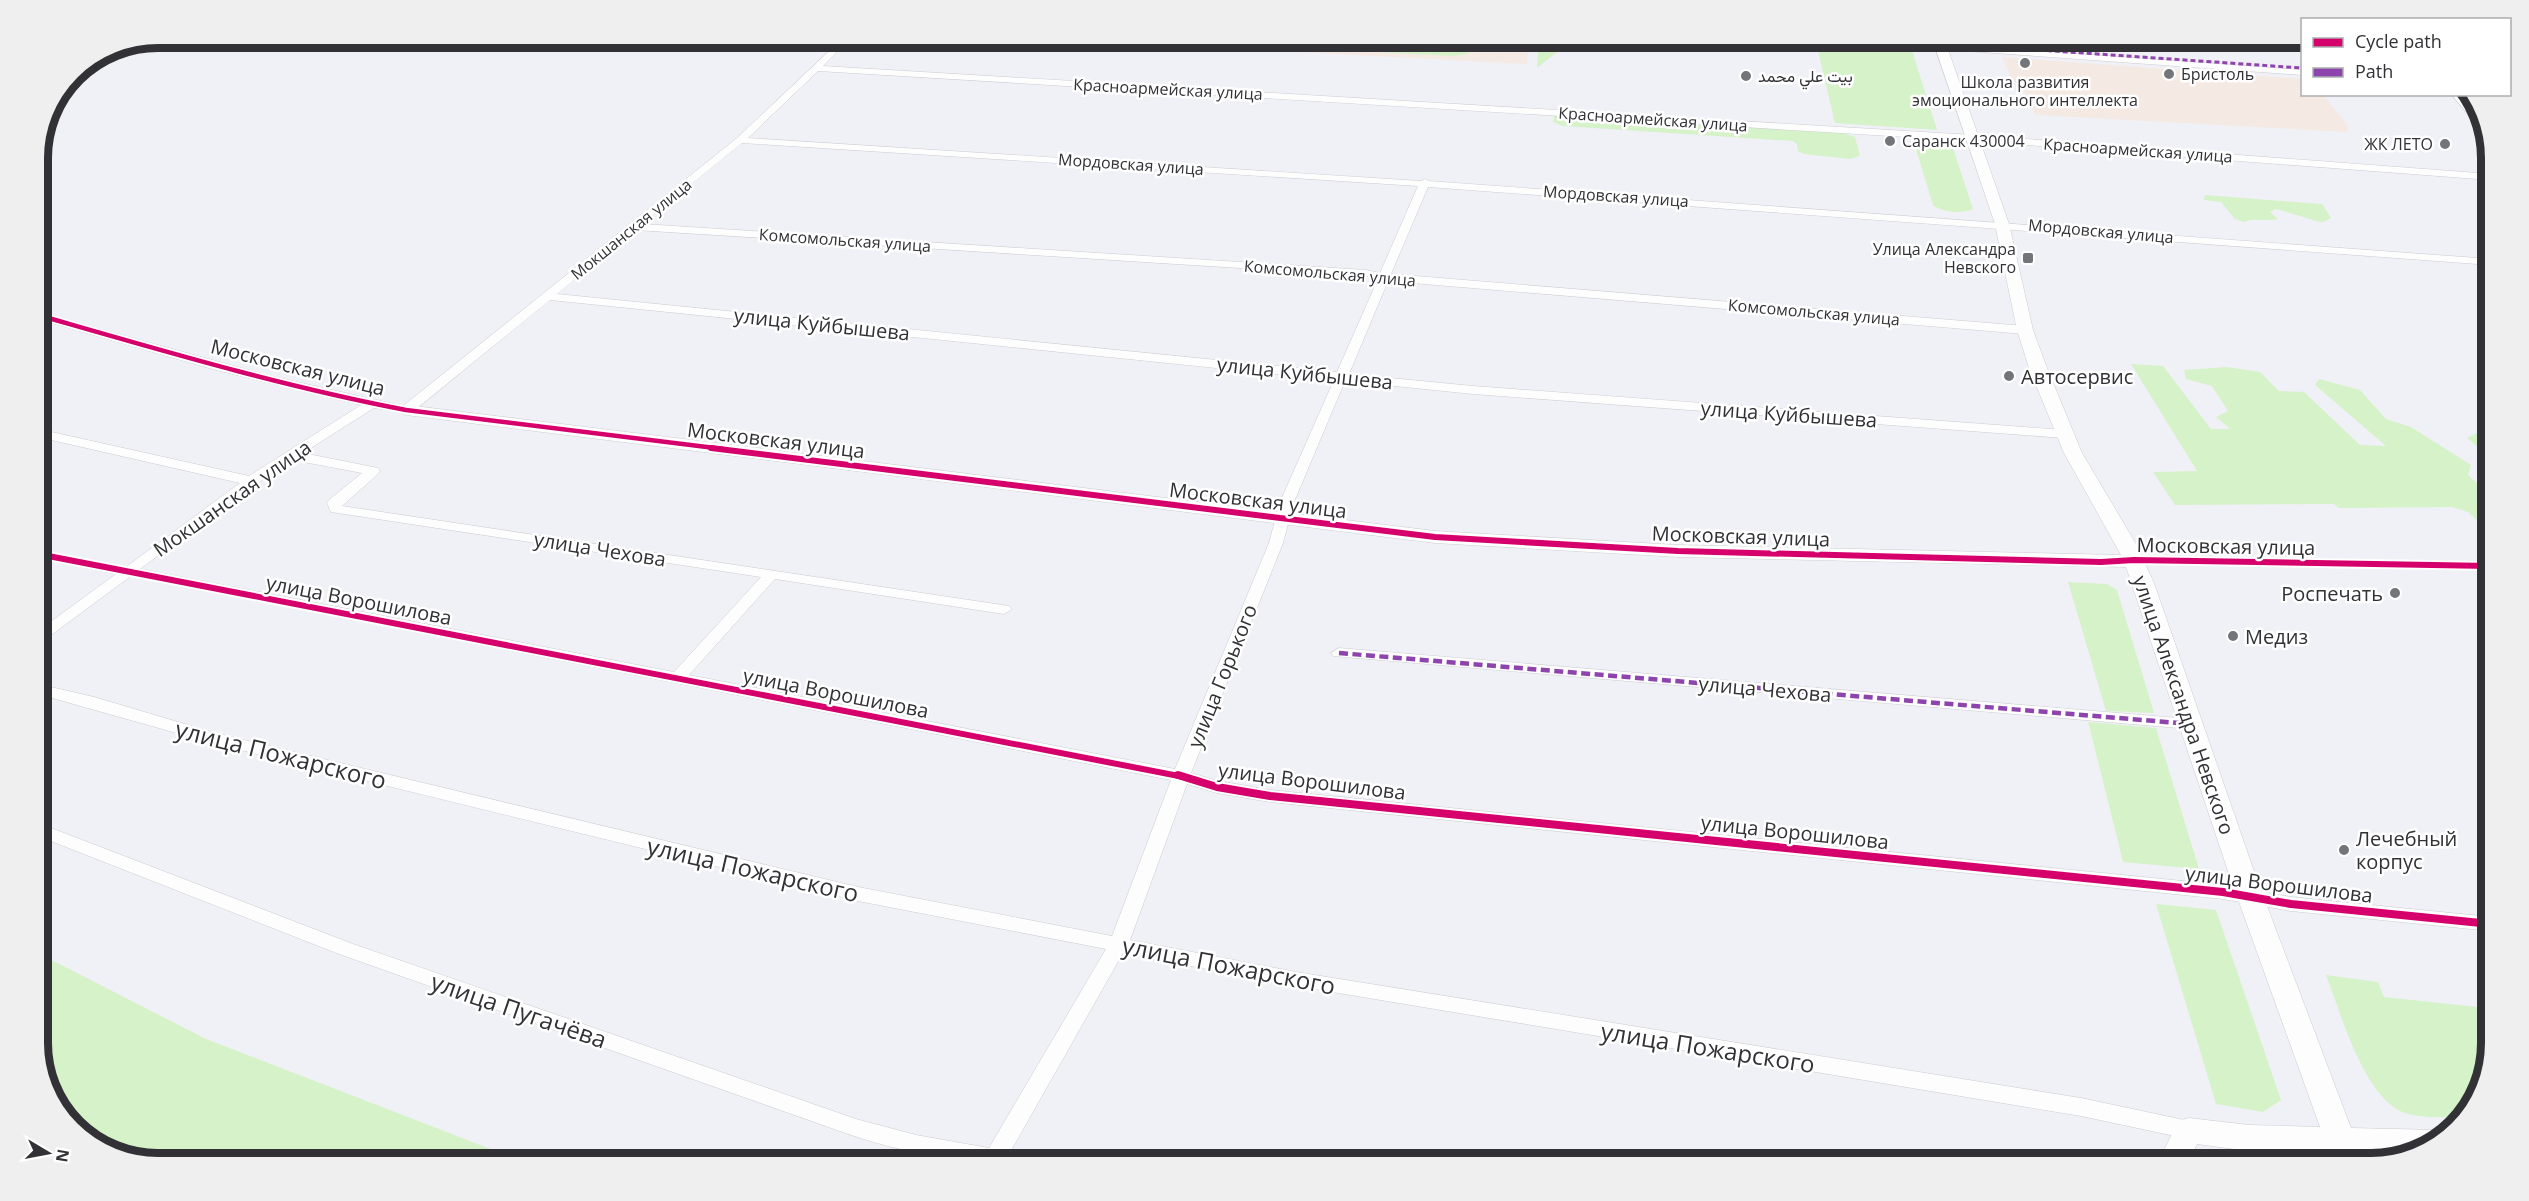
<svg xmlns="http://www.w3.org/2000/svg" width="2529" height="1201" viewBox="0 0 2529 1201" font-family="'Open Sans',Vazirmatn,sans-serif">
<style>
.commercial{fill:#f4e9e3}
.green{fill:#d6f2c9}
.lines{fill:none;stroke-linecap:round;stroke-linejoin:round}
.street-casing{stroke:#ccccd0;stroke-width:1}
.secondary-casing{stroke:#ccccd0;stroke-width:1}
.street{fill:#fdfdfe;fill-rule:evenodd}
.secondary{fill:#fdfdfe;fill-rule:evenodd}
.quiet-far1{stroke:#8e44ad;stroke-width:3;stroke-dasharray:5 3;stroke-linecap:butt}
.quiet{stroke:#8e44ad;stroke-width:4.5;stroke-dasharray:9 4.5;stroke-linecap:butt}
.cycleway-far2-casing{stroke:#fff;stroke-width:8}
.cycleway-far1-casing{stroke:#fff;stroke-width:10}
.cycleway-casing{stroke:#fff;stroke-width:11}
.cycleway-far2{stroke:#d6006c;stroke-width:4.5}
.cycleway-far1{stroke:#d6006c;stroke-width:6}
.cycleway{stroke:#d6006c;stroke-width:8}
.poi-dot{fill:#747579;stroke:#fff;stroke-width:2}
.labels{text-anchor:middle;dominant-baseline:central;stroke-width:5;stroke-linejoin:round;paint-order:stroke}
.far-poi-label{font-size:16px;fill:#323236;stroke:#fff;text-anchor:start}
.far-street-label{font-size:16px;fill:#323236;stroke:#fff}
.street-label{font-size:20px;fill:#323236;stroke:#fff}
.poi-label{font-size:20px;fill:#323236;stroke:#fff;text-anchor:start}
.near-street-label{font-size:24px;fill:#323236;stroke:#fff}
.rim{fill:none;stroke:#323236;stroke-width:8}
</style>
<rect width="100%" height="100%" fill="#f0f1f6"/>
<g class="commercial">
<path d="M1036,38H1529L1527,64Z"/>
<path d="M2002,57L2302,79V94L2323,95L2348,126L2347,132L2035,115L2020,83L2013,82Z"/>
</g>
<g class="green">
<path d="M1111,38H1250L1418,46L1429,45L1436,38H1473L1467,54L1453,56Z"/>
<path d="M1539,38H1568L1567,44L1537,68Z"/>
<path d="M1815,38H1908L1937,130L1835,123Z"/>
<path d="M1560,115L1843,133L1855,137L1860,156L1850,159L1804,154L1798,151L1797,144L1793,141L1563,126L1553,122L1554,116Z"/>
<path d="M1924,144L1945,145L1953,148L1973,209C1962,214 1943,213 1933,205L1915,146Z"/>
<path d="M2205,195L2322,204L2331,218C2328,219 2325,222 2322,222C2319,223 2283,210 2275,209L2270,212L2278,219C2265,222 2255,217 2244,222L2235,219L2221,202L2204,200Z"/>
<path d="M2131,364L2163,366L2211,429H2230L2216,417L2228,411L2212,386L2186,379L2184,370L2227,367L2260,372L2279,391L2304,392L2360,445L2386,446L2315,385L2319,379L2360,390L2386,419L2411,427L2471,465L2468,475L2491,496V533L2468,512L2452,507L2339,508L2334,504L2175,505L2153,472L2197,471Z"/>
<path d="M2483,430L2491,432V458L2467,438Z"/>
<path d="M2068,582L2107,584L2117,590L2154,713L2106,711Z"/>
<path d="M2088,722L2156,728L2199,869L2123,862Z"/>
<path d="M2156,904L2216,910L2281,1100L2263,1112L2216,1104Z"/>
<path d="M38,953L206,1039L527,1163H159L124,1156L58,1109L38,1051Z"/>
<path d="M2326,975L2378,982L2384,997L2486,1008C2495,1026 2489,1079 2478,1097C2474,1104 2465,1112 2459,1118C2443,1117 2424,1118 2408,1114C2365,1103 2341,1013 2326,975Z"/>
</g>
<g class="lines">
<defs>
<g id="street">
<path d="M843,38H851L823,66L1973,135L2491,174V180L1973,141L818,71L748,138L1421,181L1425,179L1429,181L2491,259V265L1428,187L1391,274L2025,326L2031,330L2025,334L1388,281L1349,374L1473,386L2064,430L2071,434L2064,438L1473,394L1345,381L1294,502L1283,543L1191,773L1218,781L1270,790L2223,885L2291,897L2491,917V931L2291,911L2223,899L1270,802L1217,793L1187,784L1130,940L1296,972L2081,1098L2189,1121L2197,1124L2200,1130L2197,1136L2189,1139L2081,1116L1296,986L1123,953L1009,1154L1017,1156L1020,1163C961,1163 904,1153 848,1134L339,954L38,836V823L353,944L856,1119L916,1135L989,1148L1106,949L858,901L212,743L38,694V684L94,697L215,733L858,887L1112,936L1171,780L131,576L43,641L38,643V631L116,574L38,558V550L126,567L240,483L38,437V429L249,476L361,405L216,370L38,319V312L270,376L403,406L737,138ZM742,143L1418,186L1380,273L1366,270L642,224ZM635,230L1366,276L1378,279L1337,372L557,294ZM550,300L1334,380L1280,502L1269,543L1175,769L689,675L775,579L1004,614L1012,609L1009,606L342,506L378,474L380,471L378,468L303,453L374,408L411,413ZM293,460L362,473L329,500L327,503L331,512L761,577L674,672L140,569L256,484Z"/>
<path d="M1941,44L2302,70V75L1938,49L1937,47Z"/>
<path d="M2451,94H2460L2480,116L2484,129L2480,128Z"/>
<path d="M2134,556L2491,562V570L2129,563L2127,560L2129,557Z"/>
<path d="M1339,648L2190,719L2198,724L2190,729L1333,656L1331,653Z"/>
</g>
<path id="secondary" d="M1932,38H1944L2009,224L2033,330L2047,368L2082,453L2136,544L2154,583L2256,877L2351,1128L2438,1130L2446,1133C2428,1154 2396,1155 2370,1154L2374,1163H2341L2333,1153L2249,1151L2197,1144L2188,1163H2158L2178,1121L2189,1118L2249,1125L2320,1127L2230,877L2126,567L1678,557L1435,543L406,415L397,410L406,405L1435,531L1678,545L2121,555L2064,453L2029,368L2017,330L1995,224Z"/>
</defs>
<use href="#street" class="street-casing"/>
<use href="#secondary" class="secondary-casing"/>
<use href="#street" class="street"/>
<use href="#secondary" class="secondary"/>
<path class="quiet-far1" d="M1951,44L2302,68"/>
<path class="quiet" d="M1339,653L2190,724"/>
<defs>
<path id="cycleway-far2" d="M38,315C160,350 281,386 406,410L723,449"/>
<g id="cycleway-far1">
<path d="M711,448L1435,537L1678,551L2101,562L2134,560L2491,566"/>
<path d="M38,554L1184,777"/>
</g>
<path id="cycleway" d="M1178,775L1217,787L1270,796L2223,892L2291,904L2491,924"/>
</defs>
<use href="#cycleway-far2" class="cycleway-far2-casing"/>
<use href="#cycleway-far1" class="cycleway-far1-casing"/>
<use href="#cycleway" class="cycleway-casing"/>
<use href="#cycleway-far2" class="cycleway-far2"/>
<use href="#cycleway-far1" class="cycleway-far1"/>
<use href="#cycleway" class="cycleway"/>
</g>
<g class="poi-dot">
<circle cx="2025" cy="63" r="6"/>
<circle cx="2169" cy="74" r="6"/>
<circle cx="1746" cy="76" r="6"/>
<circle cx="1890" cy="141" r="6"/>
<circle cx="2445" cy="144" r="6"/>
<rect x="2022" y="252" width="12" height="12" rx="3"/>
<circle cx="2009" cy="376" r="6"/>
<circle cx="2395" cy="593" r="6"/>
<circle cx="2233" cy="636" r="6"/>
<circle cx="2344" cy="850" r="6"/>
</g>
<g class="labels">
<g class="far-poi-label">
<text x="2181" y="74">Бристоль</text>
<text x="1758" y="76">بيت علي محمد</text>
<text x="2025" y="82" text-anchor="middle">Школа развития<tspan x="2025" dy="18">эмоционального интеллекта</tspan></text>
<text x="1902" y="141">Саранск 430004</text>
<text x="2433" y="144" text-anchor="end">ЖК ЛЕТО</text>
<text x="2016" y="249" text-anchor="end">Улица Александра<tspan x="2016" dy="18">Невского</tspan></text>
</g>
<g class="far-street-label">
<text transform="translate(1168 89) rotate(3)">Красноармейская улица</text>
<text transform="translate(1653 119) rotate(4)">Красноармейская улица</text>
<text transform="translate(2138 150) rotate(4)">Красноармейская улица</text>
<text transform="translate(1131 164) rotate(4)">Мордовская улица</text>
<text transform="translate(1616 196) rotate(4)">Мордовская улица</text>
<text transform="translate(631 229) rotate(-39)">Мокшанская улица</text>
<text transform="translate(2101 231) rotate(5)">Мордовская улица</text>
<text transform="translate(845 240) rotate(4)">Комсомольская улица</text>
<text transform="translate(1330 273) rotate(5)">Комсомольская улица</text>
<text transform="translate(1814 312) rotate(5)">Комсомольская улица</text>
</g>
<g class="street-label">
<text transform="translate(822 324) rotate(6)">улица Куйбышева</text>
<text transform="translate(298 367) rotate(14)">Московская улица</text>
<text transform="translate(1305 373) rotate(6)">улица Куйбышева</text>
<text transform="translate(1789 414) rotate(4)">улица Куйбышева</text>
<text transform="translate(776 440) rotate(7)">Московская улица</text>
<text transform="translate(232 498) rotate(-35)">Мокшанская улица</text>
<text transform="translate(1258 500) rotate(7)">Московская улица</text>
<text transform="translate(1741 536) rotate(2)">Московская улица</text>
<text transform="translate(2226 546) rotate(1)">Московская улица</text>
<text transform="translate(600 549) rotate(9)">улица Чехова</text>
<text transform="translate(359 600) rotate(11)">улица Ворошилова</text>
<text transform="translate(1222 676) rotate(-68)">улица Горького</text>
<text transform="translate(1765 689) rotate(5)">улица Чехова</text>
<text transform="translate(836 693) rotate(11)">улица Ворошилова</text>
<text transform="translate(2184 705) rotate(71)">улица Александра Невского</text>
<text transform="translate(1312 781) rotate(7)">улица Ворошилова</text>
<text transform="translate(1795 832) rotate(6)">улица Ворошилова</text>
<text transform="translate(2279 884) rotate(7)">улица Ворошилова</text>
</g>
<g class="poi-label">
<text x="2021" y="376">Автосервис</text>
<text x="2383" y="593" text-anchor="end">Роспечать</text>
<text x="2245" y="636">Медиз</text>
<text x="2356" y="838">Лечебный<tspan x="2356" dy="23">корпус</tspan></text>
</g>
<g class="near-street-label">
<text transform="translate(281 754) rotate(14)">улица Пожарского</text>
<text transform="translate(753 869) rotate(13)">улица Пожарского</text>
<text transform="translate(1229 965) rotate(11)">улица Пожарского</text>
<text transform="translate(519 1010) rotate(19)">улица Пугачёва</text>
<text transform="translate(1708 1047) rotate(9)">улица Пожарского</text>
</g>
</g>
<path d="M0 0H2529V1201H0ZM158 48H2371A110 110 0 0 1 2481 158V1043A110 110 0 0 1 2371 1153H158A110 110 0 0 1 48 1043V158A110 110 0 0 1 158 48Z" fill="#efefef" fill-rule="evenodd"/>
<path class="rim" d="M158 48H2371A110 110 0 0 1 2481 158V1043A110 110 0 0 1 2371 1153H158A110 110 0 0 1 48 1043V158A110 110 0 0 1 158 48Z"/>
<rect x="2301" y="18" width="210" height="78" fill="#ffffff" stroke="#adadaf" stroke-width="1.5"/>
<rect x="2313" y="38" width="30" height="9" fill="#d6006c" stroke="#adadaf" stroke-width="1.5"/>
<text x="2355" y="48" font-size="18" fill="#323236">Cycle path</text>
<rect x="2313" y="68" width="30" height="9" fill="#8e44ad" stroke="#adadaf" stroke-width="1.5"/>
<text x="2355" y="78" font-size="18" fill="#323236">Path</text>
<g transform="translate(48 1153) rotate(100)" stroke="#ffffff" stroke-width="4.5" paint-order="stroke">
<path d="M0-4.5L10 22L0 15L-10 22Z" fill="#323236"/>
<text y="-9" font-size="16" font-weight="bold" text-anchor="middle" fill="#323236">N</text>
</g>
</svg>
